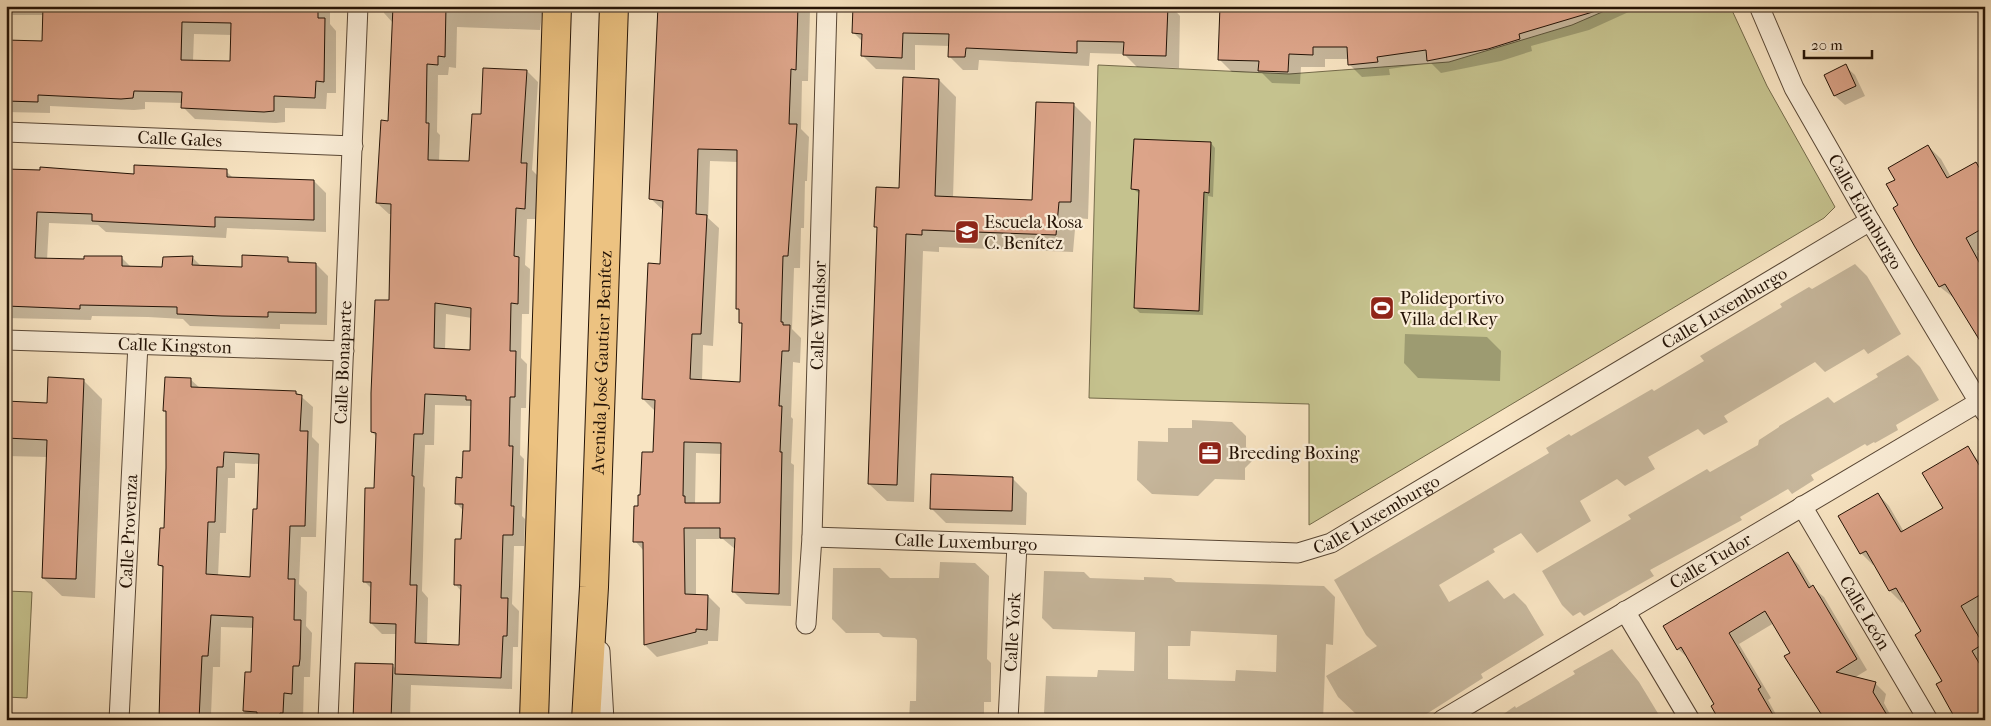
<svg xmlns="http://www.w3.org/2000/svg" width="1991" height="726" viewBox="0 0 1991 726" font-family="'IM FELL French Canon',serif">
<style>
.green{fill:#c5c28e;stroke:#746a4a}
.shadow{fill:#0003;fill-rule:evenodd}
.building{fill:#dca489;stroke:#241306;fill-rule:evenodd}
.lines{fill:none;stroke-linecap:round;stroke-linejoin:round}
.street-casing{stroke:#594735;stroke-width:21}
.primary-casing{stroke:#241306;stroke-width:30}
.street{stroke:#faedd7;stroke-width:19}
.primary{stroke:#ecc281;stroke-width:28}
.labels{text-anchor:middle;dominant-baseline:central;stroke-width:4.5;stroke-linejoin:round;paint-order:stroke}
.street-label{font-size:18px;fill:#241306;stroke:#faedd7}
.poi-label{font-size:18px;fill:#241306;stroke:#faedd7;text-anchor:start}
</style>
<rect width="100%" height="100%" fill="#f8e4c2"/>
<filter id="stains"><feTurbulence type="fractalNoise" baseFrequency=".004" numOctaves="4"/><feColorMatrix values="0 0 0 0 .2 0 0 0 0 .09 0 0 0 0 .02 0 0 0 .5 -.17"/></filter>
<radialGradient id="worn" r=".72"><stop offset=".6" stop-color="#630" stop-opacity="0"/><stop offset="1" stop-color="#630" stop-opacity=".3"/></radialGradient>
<g class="green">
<path d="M1616,6H1730L1767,86L1835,207L1824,218L1309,525V404L1089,398L1098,65L1289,74L1449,62L1572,25Z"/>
<path d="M6,591L32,592L27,698L6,697Z"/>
</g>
<g class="shadow">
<path d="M6,6H330V24L336,31V93H327L326,109L285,108V122L276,123L195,119L183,107V103L145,102V109L134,110L50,106V113L6,112V42H43L44,15H6ZM194,34L232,35L231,62L193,61Z"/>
<path d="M384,6H543L540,30L457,27L456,68L449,67L448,75H438L437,132L440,135L439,161L471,162L482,115L527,71L538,82L532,170L537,175L536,219H527L525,265L530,269L529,314H522L521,358L527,364L526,408H521L520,455L524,459L522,516L525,519L524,546H514L512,604L519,611L518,647H513L512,689L411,685L410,720H354L393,666L396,669L397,634H382L371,623L372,589L364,581L375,489L377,437L372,432L390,301L392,214H389L377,203L389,122L393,23L384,13ZM446,314L472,318L471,351L445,350ZM435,405L472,406L471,452L456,503L464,511L463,540L455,584L462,592L460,646L427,645L428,598L422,591L425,488L423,486L425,445H434Z"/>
<path d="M652,6H807L810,10L808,81H802L801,129L809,137L807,181H805L804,228H801L800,268H794L792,329L801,338L800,363L793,362L791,417L793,419L791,463L794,465L791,606L746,604L734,592L735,549L723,539H696V595L708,596L720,608L718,641H708V644L657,657L645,645L644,551L635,541L641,497L654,453L655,411L643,399L661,265L664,211L650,198L658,12ZM710,161L738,162V308L740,311V322L743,326L742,383L702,381L703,345L713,346L719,228L708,218ZM696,453L722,454L721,505L695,504Z"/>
<path d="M855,6H1171L1180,16L1179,68L1137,67L1124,54L1090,53L1089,66L979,60L978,70H963L950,57V46L915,45V70L876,69L863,56V42L854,33Z"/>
<path d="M1355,6H1632L1633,10L1589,30L1531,46L1532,51L1501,61L1441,73L1431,63L1389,69L1390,75L1362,77L1349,64V59H1325V67H1301L1300,84L1272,83L1262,73L1232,72L1219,59Z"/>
<path d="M1845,66L1855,75L1865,96L1845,105L1835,96L1825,75Z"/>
<path d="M939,80L956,97L953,198L1033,201L1073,104L1091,122L1088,219L1076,218L1073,252L939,247V252L923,251L914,502L887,501L869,484L878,229L876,227L900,190Z"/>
<path d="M1211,143L1215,148L1213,197L1208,196L1203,315L1140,313L1135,308L1140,194L1133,189Z"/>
<path d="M1928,146L1941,159L1951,177L1974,164L1985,175V247L1977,251L1985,264V347L1954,298L1940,287L1895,208L1899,206L1896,180Z"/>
<path d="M6,170L135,175L226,171L234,179L314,181L326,193V232L227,228L226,238L106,232L98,225L49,223L47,260L85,261L121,257L131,267L163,268L192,257L202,267L243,269L287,258L293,264H316L328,276L327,325L280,324V329L190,326L183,319L148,317L92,316L91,320L6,318Z"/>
<path d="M1855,264L1867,276L1901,334L1868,354L1864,349L1825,372L1815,362L1724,416L1728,422L1704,435L1698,429L1648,457L1655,469L1625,486L1617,479L1580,501L1591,521L1537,553L1521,533L1493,549L1495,552L1439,585L1449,602L1488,580L1504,599L1514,593L1526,605L1544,635L1481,674L1483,678L1417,720L1409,717L1404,720H1363L1360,714L1358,716L1338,697L1326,676L1377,646L1366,635L1334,580L1549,453L1546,448L1569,434L1571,436L1652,389L1654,391L1704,361L1700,356L1782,307L1780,304L1809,287L1812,289Z"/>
<path d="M1405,334L1487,337L1501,351L1500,381L1418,378L1404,363Z"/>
<path d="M1908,355L1920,367L1939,400L1896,425L1898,430L1875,443L1874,442L1867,446L1865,444L1811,475L1814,480L1792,494L1788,489L1740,517L1742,520L1650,570L1654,576L1584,616L1580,612L1573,616L1562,605L1542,571L1631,519L1628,515L1707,469L1710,472L1758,445L1759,440L1779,427V426L1828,397L1834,403L1878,377L1876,374Z"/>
<path d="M190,379L200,388L296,392L313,407L312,437L319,444L316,537H301L299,584L307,592L306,626L312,633L310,677H304L303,720H244L246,673L252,674L254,628L221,627L220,667H213L211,715L216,720H159L164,613L165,570L159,565L165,529L167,414L164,411ZM235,463L259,464L252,578L218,576L220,533H226L228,478H235Z"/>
<path d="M83,380L102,399L95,598L62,596L43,578L48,457L6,456V402L48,404Z"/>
<path d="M1192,420L1232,422L1246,436V447L1252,454V461L1245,468V480L1215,479L1198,496L1152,494L1137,480L1138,441L1168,442V428H1192Z"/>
<path d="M1968,448L1985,469V662L1983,663L1985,666V720L1944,682L1923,632L1905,601L1902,603L1890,591L1875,564L1873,565L1861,553L1878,494L1889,506L1904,532L1945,509Z"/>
<path d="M1012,478L1027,493L1026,525L946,523L931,508Z"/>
<path d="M1788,554L1799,565L1812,587L1824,597L1867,670L1854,678L1875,683L1886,694L1884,703L1893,720H1828L1774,623L1739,644L1771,698L1768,700L1779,720H1721L1716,704L1689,659L1678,649Z"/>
<path d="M940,562L975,563L989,576L987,659L991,663V702H984V720H909L910,701H916L917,640L915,638L883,637L879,633H846L832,619L833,568H880L890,578H939Z"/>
<path d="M1044,571L1084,572L1090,578L1144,580V577L1171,578L1176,582L1324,586L1335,597L1333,645L1326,644L1323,720H1052L1044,713L1046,676L1097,677L1098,670L1134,671L1135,632L1053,629L1042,618ZM1191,631L1277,635L1276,672L1236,670L1235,681L1168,679V646H1190Z"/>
<path d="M1612,649L1639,682L1662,720H1495L1515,706L1516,708L1575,674L1573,671Z"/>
</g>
<g class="building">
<path d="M43,6H318V18H325L324,82L316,81L315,98L274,96V111L264,112L181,108L182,92L134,91L133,98L121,99L38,95V102L6,101V40L42,41ZM182,22L231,23L230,61L181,60Z"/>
<path d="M393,6H446L445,57L438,56V65L427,64L426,123H429L428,160L469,161L472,114H481L483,68L527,70L521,163H527L525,209L516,208L514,256L519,257L518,304L511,303L510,351H516L515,397H510L509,446H513L511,506H514L513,535H503L501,598H508L507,636H503L501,678L395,674L396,624L370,623L371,582H363L365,488H374L376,433L371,432V393L375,300H389L391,204L376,203L381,120L388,121ZM435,303L471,308L470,350L434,348ZM425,394L466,396V400H471L470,451H463L462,478L456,477L455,504H463L461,539H455L454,585H461L459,645L415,643L417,585H410L414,476H412L414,434H423Z"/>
<path d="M658,6H798L796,70L791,69L789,124H797L788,256H783L781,322H783V325H790L789,351H782L779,406H782L780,452H782L779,594L732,592L735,538H720V528H684L685,594L708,595L707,630L696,629V632L644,645L643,542H633L634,506H638V495H640L642,452H653L655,400L642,399L648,263L660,264L663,201L649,199ZM698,149L737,150L736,309H739V323H742L740,382L690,379L692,334H701L707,215L696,214ZM684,442L721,443L720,503H685V496H683Z"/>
<path d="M853,6H1168L1166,56L1123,55L1124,42L1077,41V53L966,48L965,57H948L949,34L903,33L902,58L861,56L862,34L852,33Z"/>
<path d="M1220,6L1315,8H1344L1343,6H1596V11L1519,34L1520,39L1488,49L1427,61L1426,50L1377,57L1378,62L1348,65L1347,47H1313V55L1289,54L1288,72L1258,71L1259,61L1218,60Z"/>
<path d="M1846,64L1856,86L1834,96L1824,75Z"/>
<path d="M903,77L939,79L935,196L1032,200L1036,102L1074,103L1071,202H1059L1056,235L922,230V235L906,234L897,485L868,484L877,227H874L876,187L899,188Z"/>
<path d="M1134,139L1211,142L1209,193L1204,192L1199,311L1134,308L1139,190L1131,189Z"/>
<path d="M1928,145L1947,178L1976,162L1985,178V227L1966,238L1985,273V349L1945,284L1939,287L1915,247L1893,208L1898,205L1886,184L1895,180L1888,168Z"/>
<path d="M134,165L227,169V177L314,180V220L215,217V227L92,221V214L37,212L35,258L84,259V256H122V266L162,267L163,257L193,256L192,265L242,267V255L288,257V262L316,263V313L268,312V317L222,316L177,314V307L80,305V309L6,306V169L40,170V167L134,174Z"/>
<path d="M48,377L84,379L76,579L42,578L47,440L6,438V401L47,403Z"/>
<path d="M165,377L191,378V387L296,391V394L302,395L300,431H308L305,526H290L288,579H295L294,620H301L300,659L299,666H293L292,694L284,693L283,713H280L279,720H257V712L243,711L245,672H251L253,617L211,615L208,656H202L199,720H159L163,566L158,565L160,528H164L166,468V411H163ZM224,452L259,454L257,509H253L250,577L206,574L208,522H215L217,467H223Z"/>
<path d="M1968,446L1985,475V592L1961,606L1983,644L1972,651L1985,673V720H1956L1936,684L1942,681L1915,635L1921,631L1896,588L1889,591L1866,551L1860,554L1838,516L1878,493L1901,532L1943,508L1922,473Z"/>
<path d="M931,474L1013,477L1012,511L930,509Z"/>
<path d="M1788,552L1809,588L1813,585L1857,659L1836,672L1876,682L1873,692L1890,720H1825L1784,656L1790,653L1765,611L1729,633L1761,687L1758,689L1776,720H1719L1711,706L1714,704L1681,647L1677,650L1663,626Z"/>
<path d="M355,663L393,664L391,720H353Z"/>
</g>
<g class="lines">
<defs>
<g id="street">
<path id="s1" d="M1759,6L1794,88L1870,221L1985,412"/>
<path id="s2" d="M6,132L353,146"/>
<path id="s3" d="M6,340L344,351"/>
<path id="s4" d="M1802,506L1928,720"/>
<path id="s5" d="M812,537L1298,553L1331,543L1870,221"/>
<path d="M1625,611L1690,720"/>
<path id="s6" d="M806,624L812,537L827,6"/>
<path d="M600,651L604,720"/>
<path id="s7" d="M119,720L138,344"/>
<path id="s8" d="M328,720L358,6"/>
<path id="s9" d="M1008,720L1017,545"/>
<path id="s10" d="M1442,720L1979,402"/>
</g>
<g id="primary">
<path d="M534,720L557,6"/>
<path id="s11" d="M586,720L594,587L614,6"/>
</g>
</defs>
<use href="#street" class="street-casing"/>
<use href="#primary" class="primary-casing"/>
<use href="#street" class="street"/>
<use href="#primary" class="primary"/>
</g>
<defs>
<symbol id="school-square" viewBox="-11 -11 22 22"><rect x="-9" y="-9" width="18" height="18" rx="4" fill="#8f2418" stroke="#faedd7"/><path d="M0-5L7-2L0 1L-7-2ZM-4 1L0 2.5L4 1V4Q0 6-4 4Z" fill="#fff"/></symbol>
<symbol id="stadium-square" viewBox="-11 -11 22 22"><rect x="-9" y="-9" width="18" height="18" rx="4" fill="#8f2418" stroke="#faedd7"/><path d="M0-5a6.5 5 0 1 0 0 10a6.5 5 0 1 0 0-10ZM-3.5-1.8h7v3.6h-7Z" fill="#fff"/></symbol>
<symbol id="office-square" viewBox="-11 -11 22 22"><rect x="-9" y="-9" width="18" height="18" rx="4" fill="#8f2418" stroke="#faedd7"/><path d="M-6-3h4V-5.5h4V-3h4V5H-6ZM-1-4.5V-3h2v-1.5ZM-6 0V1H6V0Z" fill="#fff"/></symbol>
</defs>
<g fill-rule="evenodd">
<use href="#school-square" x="953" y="218" width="28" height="28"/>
<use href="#stadium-square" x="1368" y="294" width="28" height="28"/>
<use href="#office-square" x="1196" y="439" width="28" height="28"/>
</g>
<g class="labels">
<g class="street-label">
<text stroke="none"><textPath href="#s2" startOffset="174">Calle Gales</textPath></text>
<text stroke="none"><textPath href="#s1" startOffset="232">Calle Edimburgo</textPath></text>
<text stroke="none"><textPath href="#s5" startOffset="979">Calle Luxemburgo</textPath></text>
<text stroke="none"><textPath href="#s6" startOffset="309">Calle Windsor</textPath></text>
<text stroke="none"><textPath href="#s3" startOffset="169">Calle Kingston</textPath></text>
<text stroke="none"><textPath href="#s8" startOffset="358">Calle Bonaparte</textPath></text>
<text stroke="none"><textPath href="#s11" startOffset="358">Avenida José Gautier Benítez</textPath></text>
<text stroke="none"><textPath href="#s5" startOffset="574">Calle Luxemburgo</textPath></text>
<text stroke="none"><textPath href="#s7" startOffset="189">Calle Provenza</textPath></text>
<text stroke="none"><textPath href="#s5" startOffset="154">Calle Luxemburgo</textPath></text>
<text stroke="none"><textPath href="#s10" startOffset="312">Calle Tudor</textPath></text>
<text stroke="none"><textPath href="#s4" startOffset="124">Calle León</textPath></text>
<text stroke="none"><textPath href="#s9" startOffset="88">Calle York</textPath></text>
</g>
<g class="poi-label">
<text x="984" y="222">Escuela Rosa<tspan x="984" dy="21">C. Benítez</tspan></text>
<text x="1400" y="298">Polideportivo<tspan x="1400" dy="21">Villa del Rey</tspan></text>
<text x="1228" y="453">Breeding Boxing</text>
</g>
</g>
<rect width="1991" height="726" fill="none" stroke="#f8e4c2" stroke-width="25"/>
<rect x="8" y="8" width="1976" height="711" fill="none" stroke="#241306" stroke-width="2.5"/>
<rect x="12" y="12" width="1966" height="701" fill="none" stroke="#241306"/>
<path d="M1804 50v8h68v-8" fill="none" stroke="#241306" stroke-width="2.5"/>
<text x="1811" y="50" font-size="15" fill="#241306" stroke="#faedd7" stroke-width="4" paint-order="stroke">20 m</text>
<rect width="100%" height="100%" filter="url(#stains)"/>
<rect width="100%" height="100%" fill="url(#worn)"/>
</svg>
